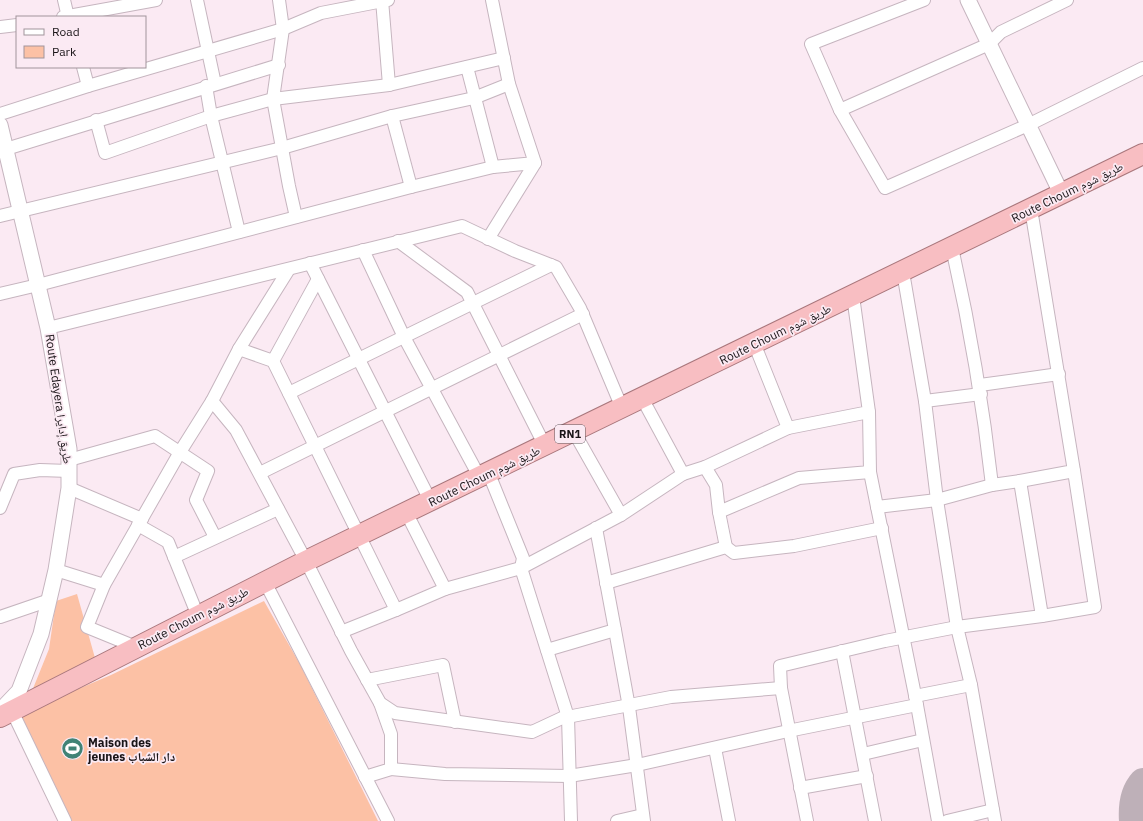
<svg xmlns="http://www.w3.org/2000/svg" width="1143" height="821" viewBox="0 0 1143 821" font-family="'IBM Plex Sans','Noto Naskh Arabic',sans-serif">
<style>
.green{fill:#fcc1a5}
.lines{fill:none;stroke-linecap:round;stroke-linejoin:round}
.taxiway{stroke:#beb0b8;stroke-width:28}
.minor-casing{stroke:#c6b5bf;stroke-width:14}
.tertiary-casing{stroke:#c6b5bf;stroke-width:17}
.trunk-casing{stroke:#a9777c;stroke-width:22}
.minor{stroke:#fff;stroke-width:12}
.tertiary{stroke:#fff;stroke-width:15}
.trunk{stroke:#f8bec2;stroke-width:20}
.labels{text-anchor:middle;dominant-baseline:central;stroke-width:3.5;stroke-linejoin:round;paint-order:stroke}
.shield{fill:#fbeaf3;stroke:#5d5459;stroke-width:1}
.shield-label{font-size:11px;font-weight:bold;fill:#191417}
.street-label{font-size:12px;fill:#191417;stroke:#fbeaf3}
.poi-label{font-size:12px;font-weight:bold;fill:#191417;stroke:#fbeaf3;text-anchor:start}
</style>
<rect width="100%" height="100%" fill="#fbeaf3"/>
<g class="green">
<path d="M77,594L95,658L32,691L49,649L56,601Z"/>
<path d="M264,601L301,666L378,821H72L19,714L111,675Z"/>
</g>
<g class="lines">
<path class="taxiway" d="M1133,821C1132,807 1133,793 1143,782"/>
<defs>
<g id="minor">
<path d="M64,0L68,17"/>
<path d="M197,0L215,84"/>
<path d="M279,0L283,29L273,99L289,186L296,217"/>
<path d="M382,0L389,85"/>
<path d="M924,0L811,44L840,110L989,44L1001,32L1067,0"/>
<path d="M63,17L156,0"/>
<path d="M0,27L17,25"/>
<path d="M83,67L88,86"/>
<path d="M467,67L493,167"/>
<path d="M840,110L885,188L1028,125L1143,68"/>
<path d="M0,114L88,86L283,29L321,13L388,0"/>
<path d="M392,116L411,187"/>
<path d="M96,120L105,153L211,116L206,86"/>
<path d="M6,149L279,65"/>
<path d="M0,216L282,148L392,116L474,98L509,84L492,0"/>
<path d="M239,232L211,116L273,99L389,85L504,58"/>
<path d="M488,239L535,163"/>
<path d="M398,241L467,292L545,446"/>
<path d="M363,250L404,337L480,478"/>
<path d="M310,263L431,502"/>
<path d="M903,272L925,401L937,500L957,627L971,685L995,821"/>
<path d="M0,294L38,285L411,187L493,167L535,163L509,84"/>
<path d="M48,328L462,226L515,251L556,267L580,308L622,408"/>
<path d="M239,349L273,361L396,610L445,589"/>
<path d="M273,361L318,279"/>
<path d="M980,385L1059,374"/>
<path d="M289,393L551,265"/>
<path d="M212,401L236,430L306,561L351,651L380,703L395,713L532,732L562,718L671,697L781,688"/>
<path d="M925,401L981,394"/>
<path d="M788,428L869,412L853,296"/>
<path d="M69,460L155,436L208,471L196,500L215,537"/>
<path d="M705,467L716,485L719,512L799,478L870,472L869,412"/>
<path d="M260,473L583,314"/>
<path d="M489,474L523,558L521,568L568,717L571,821"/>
<path d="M683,474L705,467L788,428L754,343"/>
<path d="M1020,481L1074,471L1031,209"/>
<path d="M69,488L142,519"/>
<path d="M877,507L937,500L992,485"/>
<path d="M0,508L14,474L40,470L69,471"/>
<path d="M719,512L726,547"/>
<path d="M407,514L445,589L521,568L621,515L574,432"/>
<path d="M621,515L683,474L642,398"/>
<path d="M138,525L168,542L198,616"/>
<path d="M174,557L278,509"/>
<path d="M56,570L104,585"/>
<path d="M265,582L388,821"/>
<path d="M606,583L726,547L734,553L794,546L882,528"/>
<path d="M1042,616L1095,607L1074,471"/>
<path d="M0,617L47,601"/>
<path d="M615,630L629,707L644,821"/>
<path d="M341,632L396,610"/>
<path d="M136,647L87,627L104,585L180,452L212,401L239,349L289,269"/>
<path d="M547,650L615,630L596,528"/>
<path d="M842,651L875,821"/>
<path d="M367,680L443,665L455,722"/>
<path d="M915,696L971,685"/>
<path d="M917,705L938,821"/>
<path d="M12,711L65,821"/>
<path d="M715,748L729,821"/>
<path d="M863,754L923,740"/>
<path d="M391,769L445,774L569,776L637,765L788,731L917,705L870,472"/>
<path d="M365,777L391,769V734L380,703"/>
<path d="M800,788L867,776"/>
<path d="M617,821L643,815"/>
<path d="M807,821L781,688L780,666L885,641L957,627L1042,616L1020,481L992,485C983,405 970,327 952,248"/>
<path d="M947,821L993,810"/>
</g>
<g id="tertiary">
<path d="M968,0L1062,195"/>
<path d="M0,125L48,328L69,449V488L56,570L41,634L19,691L0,711"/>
</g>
<path id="trunk" d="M0,717L306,561L1143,154"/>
</defs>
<use href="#minor" class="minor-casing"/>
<use href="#tertiary" class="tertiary-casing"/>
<use href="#trunk" class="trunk-casing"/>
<use href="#minor" class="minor"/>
<use href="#tertiary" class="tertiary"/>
<use href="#trunk" class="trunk"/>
</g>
<defs>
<symbol id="stadium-disc" viewBox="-11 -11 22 22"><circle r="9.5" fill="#408376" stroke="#fbeaf3"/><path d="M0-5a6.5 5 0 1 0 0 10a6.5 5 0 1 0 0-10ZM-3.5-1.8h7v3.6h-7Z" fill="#fff"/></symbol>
</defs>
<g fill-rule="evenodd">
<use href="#stadium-disc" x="60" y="736" width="25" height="25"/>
</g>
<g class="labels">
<rect class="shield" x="555" y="425" width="30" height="18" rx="3"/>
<g class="shield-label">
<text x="570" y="434">RN1</text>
</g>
<g class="street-label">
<text transform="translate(1067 192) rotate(-26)">Route Choum طريق شوم</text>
<text transform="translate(775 334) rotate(-26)">Route Choum طريق شوم</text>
<text transform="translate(59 399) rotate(82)">Route Edayera طريق إدايرا</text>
<text transform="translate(484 476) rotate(-26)">Route Choum طريق شوم</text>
<text transform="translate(193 618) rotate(-27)">Route Choum طريق شوم</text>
</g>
<g class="poi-label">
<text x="88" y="742">Maison des<tspan x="88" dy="14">jeunes دار الشباب</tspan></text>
</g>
</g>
<rect x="16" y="16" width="130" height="52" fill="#fbeaf3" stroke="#a1949b"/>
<rect x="24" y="29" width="20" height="6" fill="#ffffff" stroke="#a1949b"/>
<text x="52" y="36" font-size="12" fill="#191417">Road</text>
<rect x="24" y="46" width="20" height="12" fill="#fcc1a5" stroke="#a1949b"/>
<text x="52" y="56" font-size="12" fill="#191417">Park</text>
</svg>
